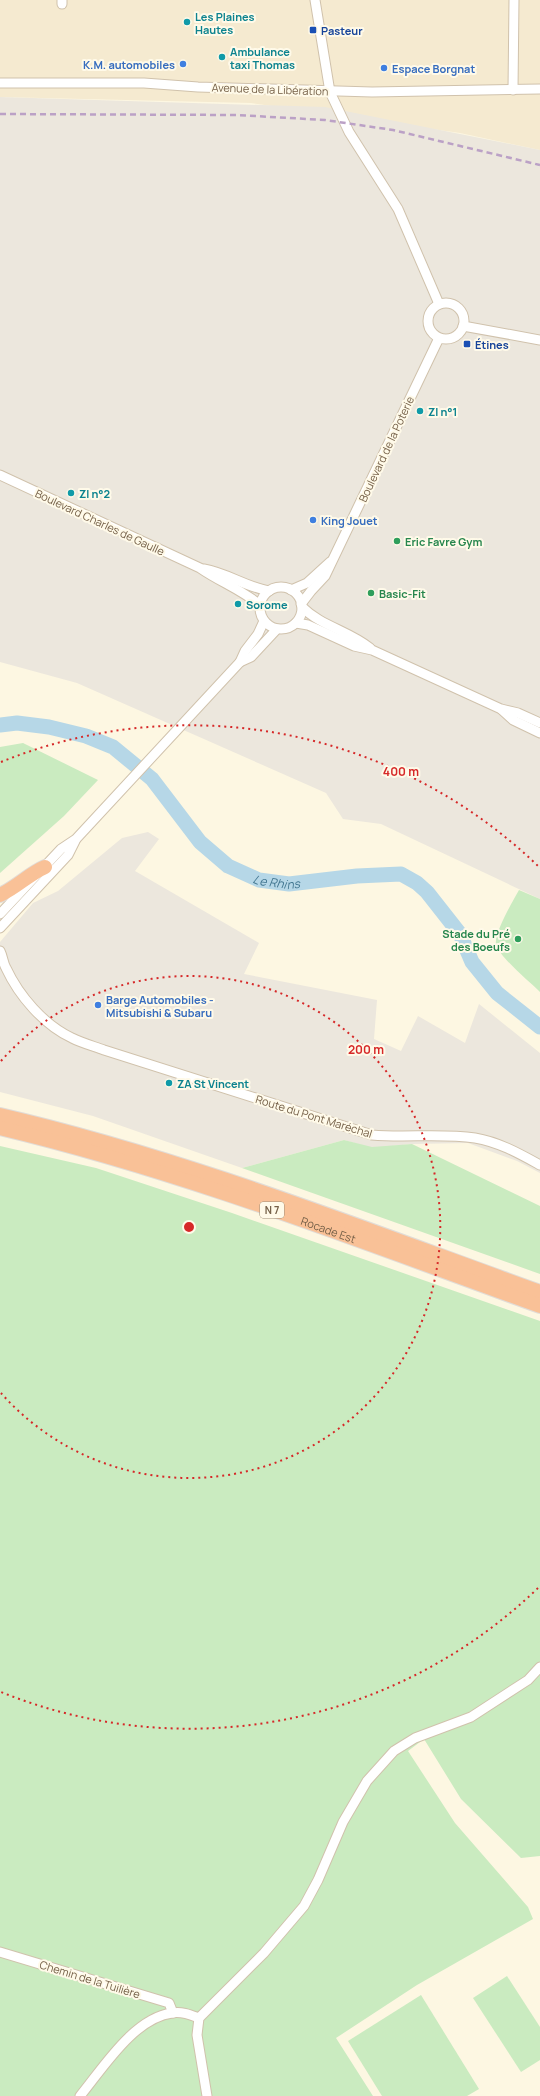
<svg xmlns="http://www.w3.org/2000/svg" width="540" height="2096" viewBox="0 0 540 2096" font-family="Manrope,sans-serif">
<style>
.residential{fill:#f5ead0}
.industrial{fill:#ece7dd}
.green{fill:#caebc0}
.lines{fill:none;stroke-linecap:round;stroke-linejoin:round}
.river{stroke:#b6d7e7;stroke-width:15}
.minor-casing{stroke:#d0c2ac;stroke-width:11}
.highway-casing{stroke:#e1dcd7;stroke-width:16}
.minor{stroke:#fff;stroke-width:9}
.highway{stroke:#f9c197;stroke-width:14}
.rail{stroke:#bba1c6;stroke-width:2.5;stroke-dasharray:6 4;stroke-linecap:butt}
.ring{fill:none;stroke:#d62828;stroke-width:2;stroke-dasharray:2 4}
.culture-dot{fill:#0f9aa8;stroke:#fffae9;stroke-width:1.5}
.transit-dot{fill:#1a4fb4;stroke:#fffae9;stroke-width:1.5}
.shop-dot{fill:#3f7fe0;stroke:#fffae9;stroke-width:1.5}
.leisure-dot{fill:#2e9e5b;stroke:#fffae9;stroke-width:1.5}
.labels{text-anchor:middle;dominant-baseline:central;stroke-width:4;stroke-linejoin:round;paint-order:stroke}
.shield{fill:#fffae9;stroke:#9e8e78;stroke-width:1}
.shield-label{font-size:10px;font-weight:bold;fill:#756048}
.culture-label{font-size:11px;font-weight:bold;fill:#0d838f;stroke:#fffae9;text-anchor:start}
.transit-label{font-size:11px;font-weight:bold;fill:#164399;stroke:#fffae9;text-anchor:start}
.shop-label{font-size:11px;font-weight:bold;fill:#366cbe;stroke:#fffae9;text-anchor:start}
.street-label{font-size:11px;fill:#756048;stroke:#fffae9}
.leisure-label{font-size:11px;font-weight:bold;fill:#27864d;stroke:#fffae9;text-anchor:start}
.water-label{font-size:12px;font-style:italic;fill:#437791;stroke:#fffae9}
.centre{fill:#d62828;stroke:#fffae9;stroke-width:2}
.ring-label{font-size:12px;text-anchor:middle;font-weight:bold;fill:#d62828;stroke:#fffae9;stroke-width:4;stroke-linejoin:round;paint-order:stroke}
</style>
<rect width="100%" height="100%" fill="#fdf7e2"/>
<path class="residential" d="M0,0H540V150L460,133L251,103L0,97Z"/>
<g class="industrial">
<path d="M0,97L325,107L540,150V899L381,824L343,819L326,793L77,683L0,662Z"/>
<path d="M148,832L159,839L135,871L259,943L244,974L377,1000L374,1039L401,1051L418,1016L465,1043L479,1004L540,1053V1173L517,1161L468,1143L412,1144L372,1148L344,1140L242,1168L93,1116L0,1092V942L33,903L58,891L122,838Z"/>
</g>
<g class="green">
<path d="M23,743L98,780L64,816L0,873V747Z"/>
<path d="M519,890L540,899V992C530,982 499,957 496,944C494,933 513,901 519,890Z"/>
<path d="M344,1140L372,1147L412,1144L540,1206V1274L242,1168Z"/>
<path d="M0,1146L96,1168L232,1213L540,1321V1856L521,1858L461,1799L424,1739L408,1751L455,1823L528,1907L533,1919L417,1985L336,2038L373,2096H0Z"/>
<path d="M507,1976L540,2027V2060L521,2072L473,1998Z"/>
<path d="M421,1995L479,2089L467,2096H382L348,2041Z"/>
</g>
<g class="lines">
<path class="river" id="s1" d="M0,725L17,723L49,727L86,736L113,747L152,779L200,842L228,866L259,880L289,884L357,876L401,874L417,883L427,892L460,934L472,962L497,993L540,1027"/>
<defs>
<g id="minor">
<path d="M62,0V4"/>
<path d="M315,0L330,92L349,132L398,209L439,304"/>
<path d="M0,83H144L198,87L372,92L540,89"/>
<path d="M513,90L514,0"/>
<circle cx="446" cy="321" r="18"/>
<path d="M463,326L540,340"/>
<path d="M0,475L200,568C220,582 243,590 261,606"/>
<path d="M204,569C227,573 246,587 269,591"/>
<circle cx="281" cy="608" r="21"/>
<path d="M291,590L307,583L330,562"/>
<path d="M301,604L311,591L325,576L439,338"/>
<path d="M302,607C321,626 349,631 370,648"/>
<path d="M296,623L308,625L354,646L372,650L501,709L518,713L540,723"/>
<path d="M240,662L251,657L277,629"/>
<path d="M502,710L513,720L540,733"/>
<path d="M0,914L61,849L76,839L240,662L245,651L258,634L264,621"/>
<path d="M0,928L68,855L75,841"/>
<path d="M0,951C3,957 3,963 6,968C19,996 44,1025 72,1038C82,1043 93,1046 104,1050L372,1135C406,1138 441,1133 475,1138C499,1142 520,1154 540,1165"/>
<path d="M0,1952L169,2003L173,2013"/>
<path d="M80,2096C103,2068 134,2018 172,2013C182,2011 191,2015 199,2018"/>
<path d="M207,2096L197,2035L199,2018L264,1953L304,1906L318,1880L343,1822L367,1781L394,1751L415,1738L471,1717L528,1680L540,1667"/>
</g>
<g id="highway">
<path d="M0,895C17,887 29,874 45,867"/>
<path d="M0,1115C185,1158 362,1228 540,1292"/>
<path id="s2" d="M0,1128C185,1172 362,1242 540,1306"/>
</g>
</defs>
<use href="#minor" class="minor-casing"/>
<use href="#highway" class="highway-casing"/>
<use href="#minor" class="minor"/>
<use href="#highway" class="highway"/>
<path class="rail" d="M0,114L236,115L325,120L393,130L540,165"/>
</g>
<g class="ring">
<path d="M1 1061A251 251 0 1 1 1 1393"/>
<path d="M538 1588A502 502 0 0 1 1 1692M1 762A502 502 0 0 1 538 866"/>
</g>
<g class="culture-dot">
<circle cx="187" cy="22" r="4"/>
<circle cx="222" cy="57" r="4"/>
<circle cx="420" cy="411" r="4"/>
<circle cx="71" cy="493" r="4"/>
<circle cx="238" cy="604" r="4"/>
<circle cx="169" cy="1083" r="4"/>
</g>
<g class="transit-dot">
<rect x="309" y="26" width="8" height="8" rx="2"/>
<rect x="463" y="340" width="8" height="8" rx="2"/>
</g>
<g class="shop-dot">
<circle cx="183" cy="64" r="4"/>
<circle cx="384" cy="68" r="4"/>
<circle cx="313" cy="520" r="4"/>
<circle cx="98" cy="1005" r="4"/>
</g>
<g class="leisure-dot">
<circle cx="397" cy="541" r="4"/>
<circle cx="371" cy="593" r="4"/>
<circle cx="518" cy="939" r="4"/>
</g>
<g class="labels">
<rect class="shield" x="260" y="1202" width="24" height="16" rx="3"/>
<g class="shield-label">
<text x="272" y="1210">N 7</text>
</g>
<g class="culture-label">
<text x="195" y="16">Les Plaines<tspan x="195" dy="13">Hautes</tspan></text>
<text x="230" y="51">Ambulance<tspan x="230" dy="13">taxi Thomas</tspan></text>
<text x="428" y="411">ZI n°1</text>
<text x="79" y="493">ZI n°2</text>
<text x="246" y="604">Sorome</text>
<text x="177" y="1083">ZA St Vincent</text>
</g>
<g class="transit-label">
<text x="321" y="30">Pasteur</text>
<text x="475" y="344">Étines</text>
</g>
<g class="shop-label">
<text x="175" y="64" text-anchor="end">K.M. automobiles</text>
<text x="392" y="68">Espace Borgnat</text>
<text x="321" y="520">King Jouet</text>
<text x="106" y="999">Barge Automobiles -<tspan x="106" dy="13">Mitsubishi &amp; Subaru</tspan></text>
</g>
<g class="street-label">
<text transform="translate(270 89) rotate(2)">Avenue de la Libération</text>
<text transform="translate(386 449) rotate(-65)">Boulevard de la Poterie</text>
<text transform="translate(100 522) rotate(25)">Boulevard Charles de Gaulle</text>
<text transform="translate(314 1116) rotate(17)">Route du Pont Maréchal</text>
<text stroke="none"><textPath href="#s2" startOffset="344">Rocade Est</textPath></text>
<text transform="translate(90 1979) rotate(17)">Chemin de la Tuilière</text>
</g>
<g class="leisure-label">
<text x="405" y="541">Eric Favre Gym</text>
<text x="379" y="593">Basic-Fit</text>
<text x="510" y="933" text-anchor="end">Stade du Pré<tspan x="510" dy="13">des Boeufs</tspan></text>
</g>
<g class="water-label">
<text stroke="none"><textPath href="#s1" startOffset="335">Le Rhins</textPath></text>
</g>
</g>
<circle cx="189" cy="1227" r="6" class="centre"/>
<g class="ring-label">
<text x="401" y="776">400 m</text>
<text x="366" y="1054">200 m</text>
</g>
</svg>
